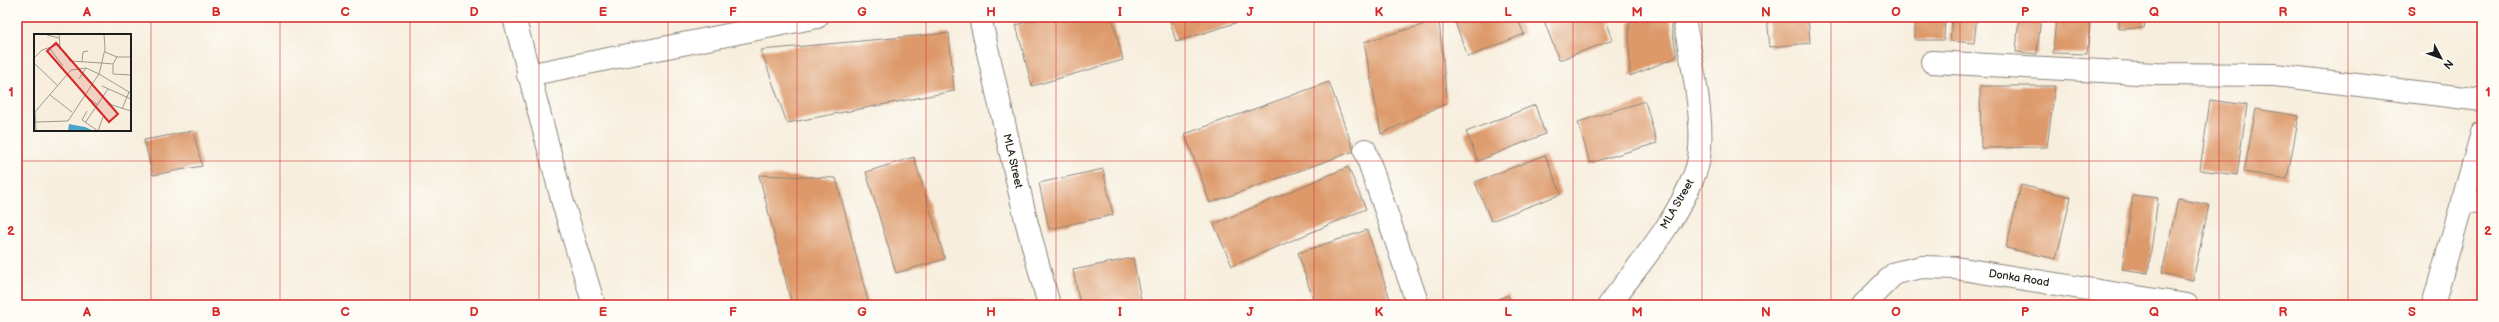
<svg xmlns="http://www.w3.org/2000/svg" width="2499" height="322" viewBox="0 0 2499 322" font-family="'Balsamiq Sans',sans-serif">
<style>
.building{fill:#dd9969}
.lines{fill:none;stroke-linecap:round;stroke-linejoin:round}
.minor-casing{stroke:#8a857c;stroke-width:24}
.minor{stroke:#fff;stroke-width:22}
.grid{fill:none;stroke:#d62828;stroke-width:1;stroke-opacity:0.55}
.labels{text-anchor:middle;dominant-baseline:central;stroke-width:3;stroke-linejoin:round;paint-order:stroke}
.street-label{font-size:11px;fill:#1c1c1c;stroke:#fdfcf7}
.inset-road{fill:none;stroke:#9f9a90;stroke-width:1}
.view{fill:#d62828;fill-opacity:0.15;stroke:#d62828;stroke-width:2}
.inset-edge{fill:none;stroke:#1c1c1c;stroke-width:2}
.neatline{fill:none;stroke:#d62828;stroke-width:1.5}
.grid-label{font-size:13px;text-anchor:middle;font-weight:bold;fill:#d62828}
</style>
<rect width="100%" height="100%" fill="#fdfcf7"/>
<filter id="ink" filterUnits="userSpaceOnUse"><feTurbulence type="fractalNoise" baseFrequency=".025" numOctaves="2"/><feDisplacementMap in="SourceGraphic" scale="8" xChannelSelector="R" yChannelSelector="G"/><feConvolveMatrix kernelMatrix="1 2 1 2 8 2 1 2 1" color-interpolation-filters="sRGB"/></filter>
<filter id="wash" filterUnits="userSpaceOnUse"><feTurbulence type="fractalNoise" baseFrequency=".012" numOctaves="4" result="noise"/><feDisplacementMap in="SourceGraphic" scale="16" xChannelSelector="R" yChannelSelector="G"/><feGaussianBlur stdDeviation="0.9" result="paint"/><feColorMatrix in="noise" values="0 0 0 0 0 0 0 0 0 0 0 0 0 0 0 0 0 1.4 0 .05"/><feComposite in="paint" operator="in"/></filter>
<g filter="url(#wash)">
<rect width="100%" height="100%" fill="#f7eedd"/>
<g id="blocks">
<g class="building">
<path d="M1044,17H1112L1123,60L1032,86L1016,25Z"/>
<path d="M1169,17H1254L1176,42Z"/>
<path d="M1453,17H1517L1524,34L1468,57Z"/>
<path d="M1605,17L1613,40L1559,60L1543,18Z"/>
<path d="M1646,17H1670L1677,57L1630,76L1629,23Z"/>
<path d="M1767,17H1808L1810,43L1770,47Z"/>
<path d="M1915,17H1945L1944,40H1915Z"/>
<path d="M1952,17H1977L1974,43L1950,41Z"/>
<path d="M2019,17H2041L2037,54L2016,52Z"/>
<path d="M2056,17H2091L2087,54L2053,53Z"/>
<path d="M2119,17H2146L2144,28L2119,29Z"/>
<path d="M1439,20L1447,103L1381,134L1364,42Z"/>
<path d="M949,33L954,91L787,123L761,50Z"/>
<path d="M1329,82L1354,151L1210,203L1185,134Z"/>
<path d="M1980,86H2055L2047,147L1981,148Z"/>
<path d="M2210,100L2247,105L2237,175L2200,170Z"/>
<path d="M1645,101L1657,143L1590,163L1578,122Z"/>
<path d="M1535,105L1545,134L1478,161L1466,132Z"/>
<path d="M2256,109L2299,116L2287,179L2244,172Z"/>
<path d="M193,131L202,166L153,175L144,140Z"/>
<path d="M1545,155L1561,194L1491,221L1475,182Z"/>
<path d="M914,157L945,259L896,273L866,172Z"/>
<path d="M1348,167L1366,209L1232,266L1214,224Z"/>
<path d="M1103,169L1113,215L1049,229L1039,183Z"/>
<path d="M759,175L836,178L869,305H792Z"/>
<path d="M2021,185L2071,197L2056,259L2006,248Z"/>
<path d="M2133,195L2158,198L2148,273L2122,269Z"/>
<path d="M2178,199L2209,205L2193,280L2162,273Z"/>
<path d="M1367,230L1390,299L1373,305H1315L1298,253Z"/>
<path d="M1133,258L1142,305H1080L1073,270Z"/>
<path d="M1508,295L1513,305H1486Z"/>
<path d="M1022,302L1023,305H977V303Z"/>
</g>
</g>
</g>
<g filter="url(#ink)">
<use href="#blocks" fill-opacity="0" stroke="#8a857c" stroke-width="1"/>
<g class="lines">
<defs>
<g id="minor">
<path d="M514,17L563,203L594,305"/>
<path d="M980,17L1026,220L1049,305"/>
<path d="M1932,62L2156,74L2275,75L2482,100"/>
<path d="M528,75L817,17"/>
<path d="M1365,150L1418,305"/>
<path d="M2462,201L2482,202"/>
<path d="M1609,305C1639,264 1677,221 1695,173C1710,136 1690,57 1684,17"/>
<path d="M1863,305L1895,273L1922,267L1956,268L2187,305"/>
<path d="M2433,305L2482,133"/>
</g>
</defs>
<use href="#minor" class="minor-casing"/>
<use href="#minor" class="minor"/>
</g>
</g>
<path class="grid" d="M151,17V305M280,17V305M410,17V305M539,17V305M668,17V305M797,17V305M926,17V305M1056,17V305M1185,17V305M1314,17V305M1443,17V305M1573,17V305M1702,17V305M1831,17V305M1960,17V305M2089,17V305M2219,17V305M2348,17V305M17,161H2482"/>
<g class="labels">
<g class="street-label">
<text transform="translate(1013 161) rotate(77)">MLA Street</text>
<text transform="translate(1677 204) rotate(-60)">MLA Street</text>
<text transform="translate(2019 278) rotate(9)">Donka Road</text>
</g>
</g>
<g transform="translate(34 34)">
<rect width="97" height="97" fill="#f7eedd"/>
<path d="M35,90L51,93L60,97H34Z" fill="#49a7c8"/>
<path class="inset-road" d="M25,0L26,13L36,27L68,29M13,1L25,4M16,15L29,32M71,18L83,23M0,24L8,16L26,10M48,28L49,18L54,17M0,29L24,52M68,29L79,30V40L97,41M79,30L83,23H97M45,45L52,34M68,52L97,65M16,61L38,78M50,61L64,71M69,63L78,71L97,77M88,75L95,58L97,59M53,77L48,86L64,97M2,88L34,87L65,40L95,58M51,89L74,55M2,97L1,78L37,36L52,34L65,40L71,15L70,0M64,97L69,83"/>
<path class="view" d="M22,9L84,80L75,88L13,17Z"/>
<rect width="97" height="97" class="inset-edge"/>
</g>
<rect width="2499" height="322" fill="none" stroke="#fdfcf7" stroke-width="44"/>
<g transform="translate(2441 58) rotate(131)" stroke="#fdfcf7" stroke-width="3" paint-order="stroke">
<path d="M0-3L7 15L0 10L-7 15Z" fill="#1c1c1c"/>
<text y="-6" font-size="11" font-weight="bold" text-anchor="middle" fill="#1c1c1c">N</text>
</g>
<rect x="22" y="22" width="2455" height="278" class="neatline"/>
<g class="grid-label">
<text x="87" y="16">A</text>
<text x="216" y="16">B</text>
<text x="345" y="16">C</text>
<text x="474" y="16">D</text>
<text x="603" y="16">E</text>
<text x="733" y="16">F</text>
<text x="862" y="16">G</text>
<text x="991" y="16">H</text>
<text x="1120" y="16">I</text>
<text x="1250" y="16">J</text>
<text x="1379" y="16">K</text>
<text x="1508" y="16">L</text>
<text x="1637" y="16">M</text>
<text x="1766" y="16">N</text>
<text x="1896" y="16">O</text>
<text x="2025" y="16">P</text>
<text x="2154" y="16">Q</text>
<text x="2283" y="16">R</text>
<text x="2412" y="16">S</text>
<text x="11" y="96">1</text>
<text x="2488" y="96">1</text>
<text x="11" y="235">2</text>
<text x="2488" y="235">2</text>
<text x="87" y="316">A</text>
<text x="216" y="316">B</text>
<text x="345" y="316">C</text>
<text x="474" y="316">D</text>
<text x="603" y="316">E</text>
<text x="733" y="316">F</text>
<text x="862" y="316">G</text>
<text x="991" y="316">H</text>
<text x="1120" y="316">I</text>
<text x="1250" y="316">J</text>
<text x="1379" y="316">K</text>
<text x="1508" y="316">L</text>
<text x="1637" y="316">M</text>
<text x="1766" y="316">N</text>
<text x="1896" y="316">O</text>
<text x="2025" y="316">P</text>
<text x="2154" y="316">Q</text>
<text x="2283" y="316">R</text>
<text x="2412" y="316">S</text>
</g>
</svg>
